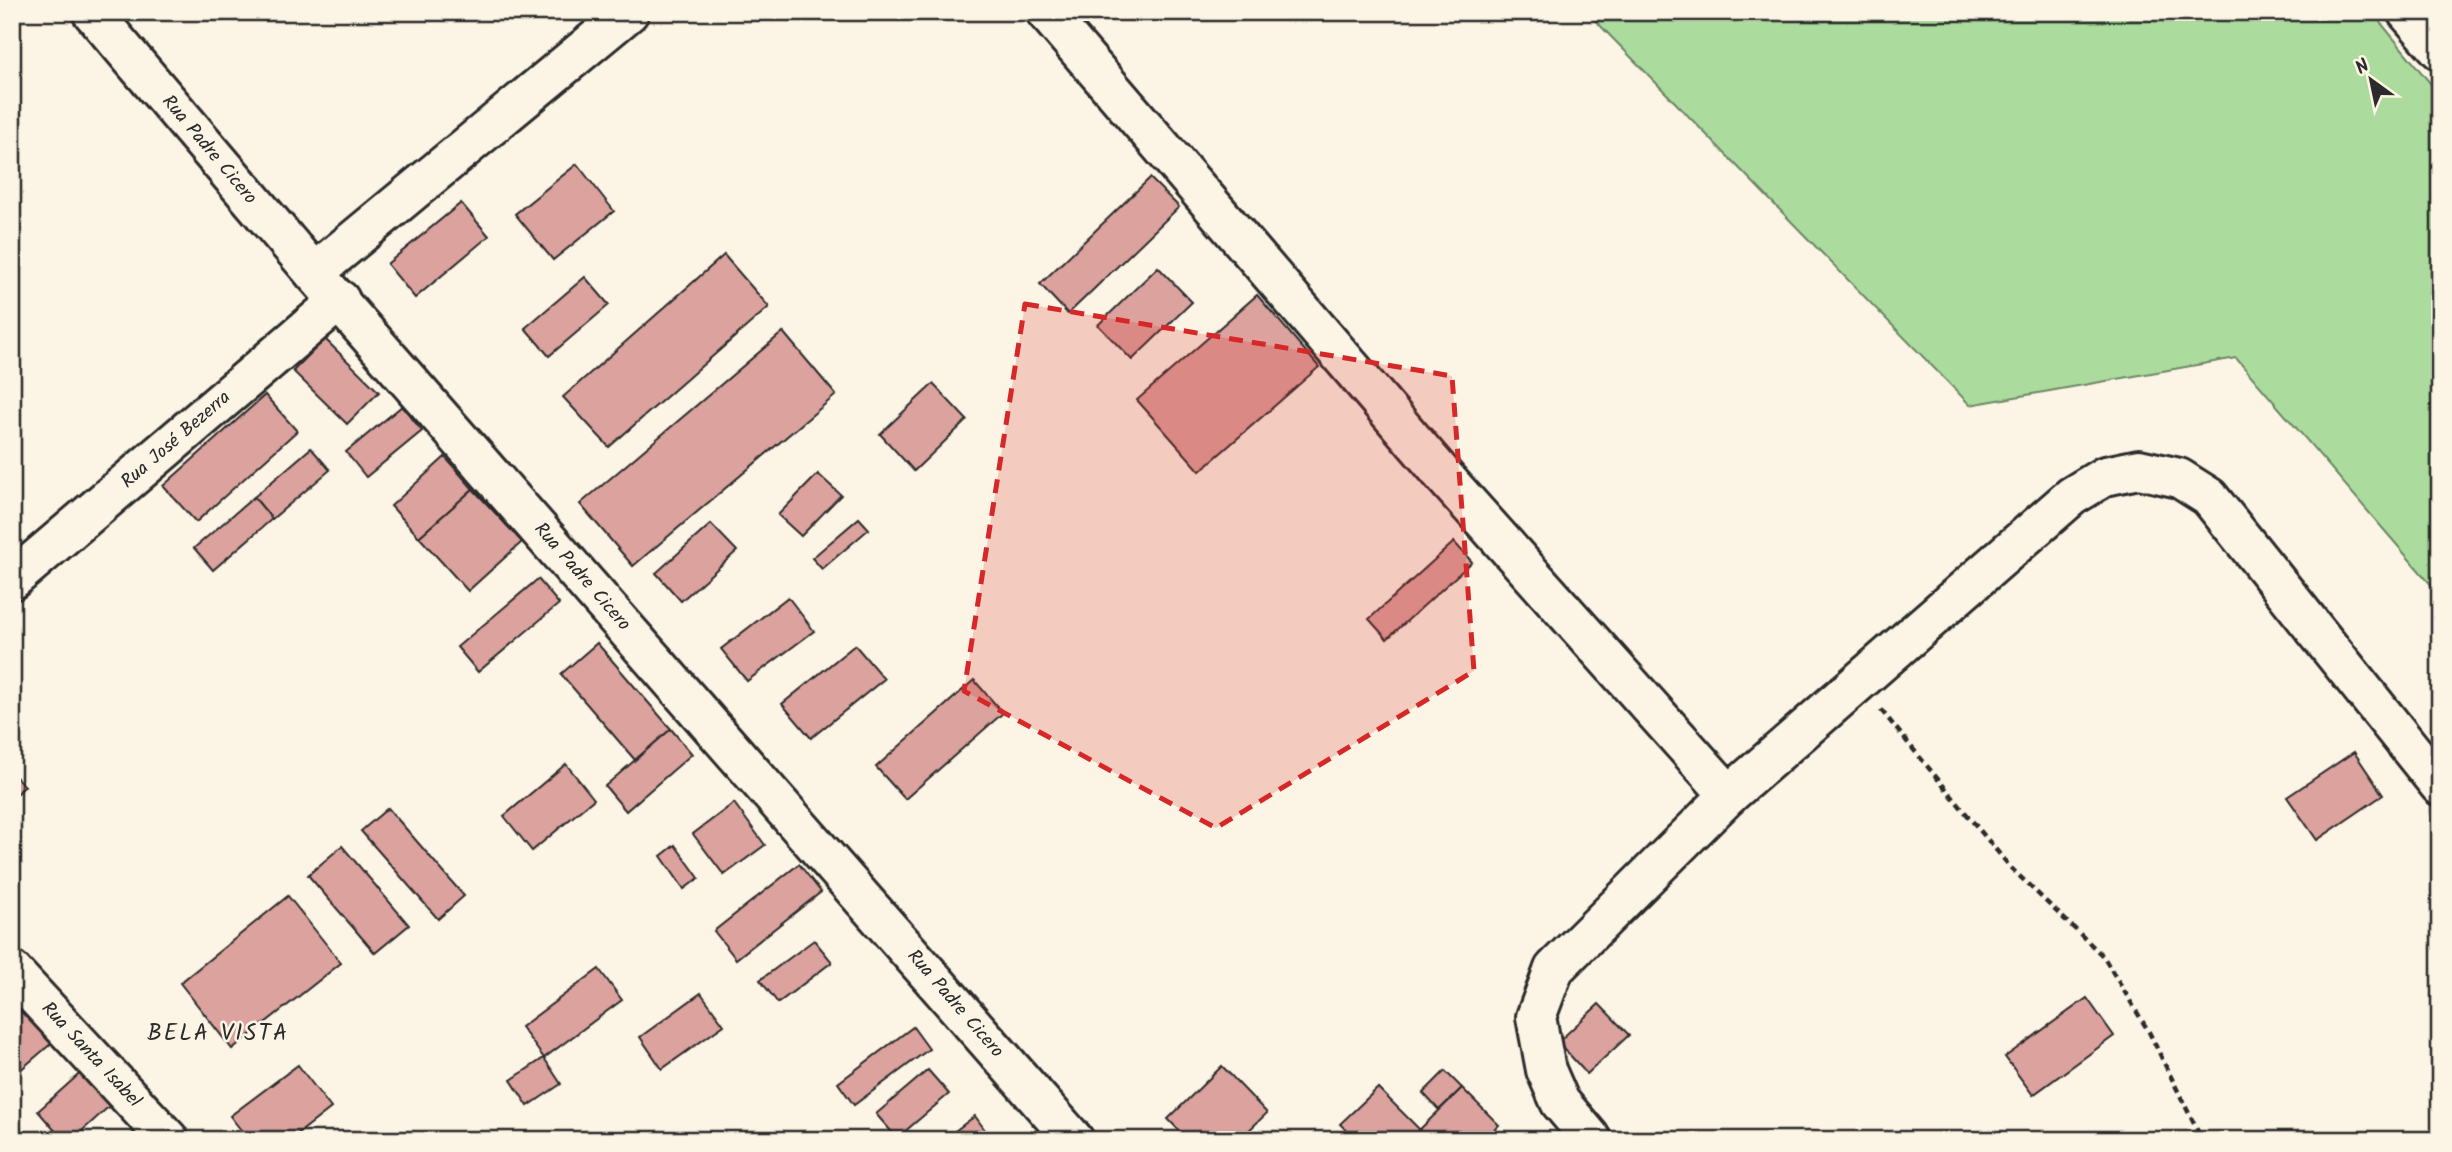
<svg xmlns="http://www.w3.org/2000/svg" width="2452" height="1152" viewBox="0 0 2452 1152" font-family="Kalam,sans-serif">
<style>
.green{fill:#abdc9d;stroke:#6b8464;stroke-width:2}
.building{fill:#dca29d;stroke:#2b2b2b;stroke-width:2}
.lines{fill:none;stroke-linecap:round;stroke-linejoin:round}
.minor-casing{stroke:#2b2b2b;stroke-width:44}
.path{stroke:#2b2b2b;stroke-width:4.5;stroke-dasharray:7 5;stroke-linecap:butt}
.minor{stroke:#fcf5e5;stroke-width:38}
.marked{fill:#d62828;fill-opacity:0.2;stroke:#d62828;stroke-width:5;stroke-dasharray:14 9;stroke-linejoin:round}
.labels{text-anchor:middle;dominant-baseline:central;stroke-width:5;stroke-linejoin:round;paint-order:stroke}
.street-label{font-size:19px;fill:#2b2b2b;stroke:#fcf5e5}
.quarter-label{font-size:23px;letter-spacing:2px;fill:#2b2b2b;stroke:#fcf5e5}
</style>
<rect width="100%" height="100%" fill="#fcf5e5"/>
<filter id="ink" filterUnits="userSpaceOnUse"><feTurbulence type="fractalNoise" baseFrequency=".0143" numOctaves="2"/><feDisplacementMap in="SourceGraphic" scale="14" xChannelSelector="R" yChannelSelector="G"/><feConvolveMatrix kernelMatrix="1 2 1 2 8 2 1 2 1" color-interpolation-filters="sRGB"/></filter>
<g filter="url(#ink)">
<path class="green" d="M1587,12H2372L2440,95V595L2236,358L1970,405Z"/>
<g class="building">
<path d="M577,164L614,211L553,260L515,214Z"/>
<path d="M1150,178L1179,207L1068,314L1040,284Z"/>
<path d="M461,203L489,236L415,298L387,264Z"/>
<path d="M724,255L769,307L609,447L563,397Z"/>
<path d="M1158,267L1192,302L1132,360L1098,325Z"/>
<path d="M585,277L609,305L549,356L525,328Z"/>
<path d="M1257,295L1319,367L1200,471L1137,400Z"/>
<path d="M783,332L836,395L633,566L580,504Z"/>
<path d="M325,339L379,392L347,424L293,371Z"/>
<path d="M933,384L967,420L914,471L880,434Z"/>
<path d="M265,395L297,431L196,522L163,486Z"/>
<path d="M402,406L422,431L366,477L346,452Z"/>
<path d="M311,448L330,470L272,519L254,497Z"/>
<path d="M445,457L473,489L419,537L391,506Z"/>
<path d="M818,474L841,495L801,536L778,515Z"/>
<path d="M473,489L522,542L468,591L419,537Z"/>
<path d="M254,497L272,519L213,570L194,548Z"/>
<path d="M859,518L869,529L822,569L812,558Z"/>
<path d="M711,524L737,551L681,601L656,573Z"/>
<path d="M1454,542L1472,562L1387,639L1369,619Z"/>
<path d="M538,579L559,604L478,672L457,647Z"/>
<path d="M788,597L814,631L747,681L721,649Z"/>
<path d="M597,643L671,729L635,760L561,674Z"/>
<path d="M855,645L884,679L811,738L782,704Z"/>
<path d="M974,680L1003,713L905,799L876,767Z"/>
<path d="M671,729L692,754L626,811L605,786Z"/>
<path d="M2354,752L2383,795L2317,840L2287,797Z"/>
<path d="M566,764L594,799L532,851L504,816Z"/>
<path d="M12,773L25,786L12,799Z"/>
<path d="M734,803L765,845L724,875L693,834Z"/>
<path d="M388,808L464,896L438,919L361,831Z"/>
<path d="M675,845L699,878L684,889L661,856Z"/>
<path d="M342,846L409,925L375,953L308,875Z"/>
<path d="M799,864L821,892L736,959L714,931Z"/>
<path d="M288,896L341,963L232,1049L180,983Z"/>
<path d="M814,940L832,962L778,1003L760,980Z"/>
<path d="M599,969L622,1000L544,1058L521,1027Z"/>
<path d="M701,993L724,1025L662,1069L640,1037Z"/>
<path d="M2087,998L2114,1036L2033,1095L2005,1057Z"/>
<path d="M1599,1004L1629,1035L1587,1074L1558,1042Z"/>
<path d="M21,1008L52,1043L12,1077V1016Z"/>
<path d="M913,1027L929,1049L854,1105L838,1083Z"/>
<path d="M544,1058L561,1084L528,1106L511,1080Z"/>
<path d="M298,1065L331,1108L290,1140H249L230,1116Z"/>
<path d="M1222,1066L1267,1113L1239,1140H1188L1168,1119Z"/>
<path d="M86,1068L115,1101L72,1140H63L38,1111Z"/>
<path d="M928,1070L949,1094L897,1138L876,1114Z"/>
<path d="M1445,1071L1462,1088L1439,1110L1423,1093Z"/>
<path d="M1378,1088L1420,1130L1409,1140H1356L1340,1124Z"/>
<path d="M1462,1088L1499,1125L1484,1140H1409Z"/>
<path d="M975,1116L988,1134L981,1140H943Z"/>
</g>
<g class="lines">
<defs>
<g id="minor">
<path d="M92,12L314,273L1074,1140"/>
<path d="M1046,12L1449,482L1729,795"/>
<path d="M2407,12L2440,50"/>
<path d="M314,273L629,12"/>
<path d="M12,580L340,300"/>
<path d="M12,971L169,1140"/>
<path d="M1592,1140L1560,1102L1546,1070L1536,1017L1554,969L1729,795L2072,496L2105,476L2139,469L2179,478L2209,497L2440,786"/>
</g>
</defs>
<use href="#minor" class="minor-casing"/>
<path class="path" d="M1881,710L2011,868L2103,956L2149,1032L2202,1140"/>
<use href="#minor" class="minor"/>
</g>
</g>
<path class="marked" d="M1025,304L1452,376L1474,671L1216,828L964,691Z"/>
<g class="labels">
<g class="street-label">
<text transform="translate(209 150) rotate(50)">Rua Padre Cicero</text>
<text transform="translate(176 440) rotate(-41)">Rua José Bezerra</text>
<text transform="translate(582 577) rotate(49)">Rua Padre Cicero</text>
<text transform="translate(955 1004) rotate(49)">Rua Padre Cicero</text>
<text transform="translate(91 1055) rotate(47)">Rua Santa Isabel</text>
</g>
<g class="quarter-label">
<text x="218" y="1034">BELA VISTA</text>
</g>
</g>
<rect width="2452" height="1152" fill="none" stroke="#fcf5e5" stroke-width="42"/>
<rect x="21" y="21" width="2410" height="1110" fill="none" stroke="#2b2b2b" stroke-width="2.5" filter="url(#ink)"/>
<g transform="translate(2371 80) rotate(327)" stroke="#fcf5e5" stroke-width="5" paint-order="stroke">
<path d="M0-5L12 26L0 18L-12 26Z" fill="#2b2b2b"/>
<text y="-10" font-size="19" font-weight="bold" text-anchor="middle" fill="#2b2b2b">N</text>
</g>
</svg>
